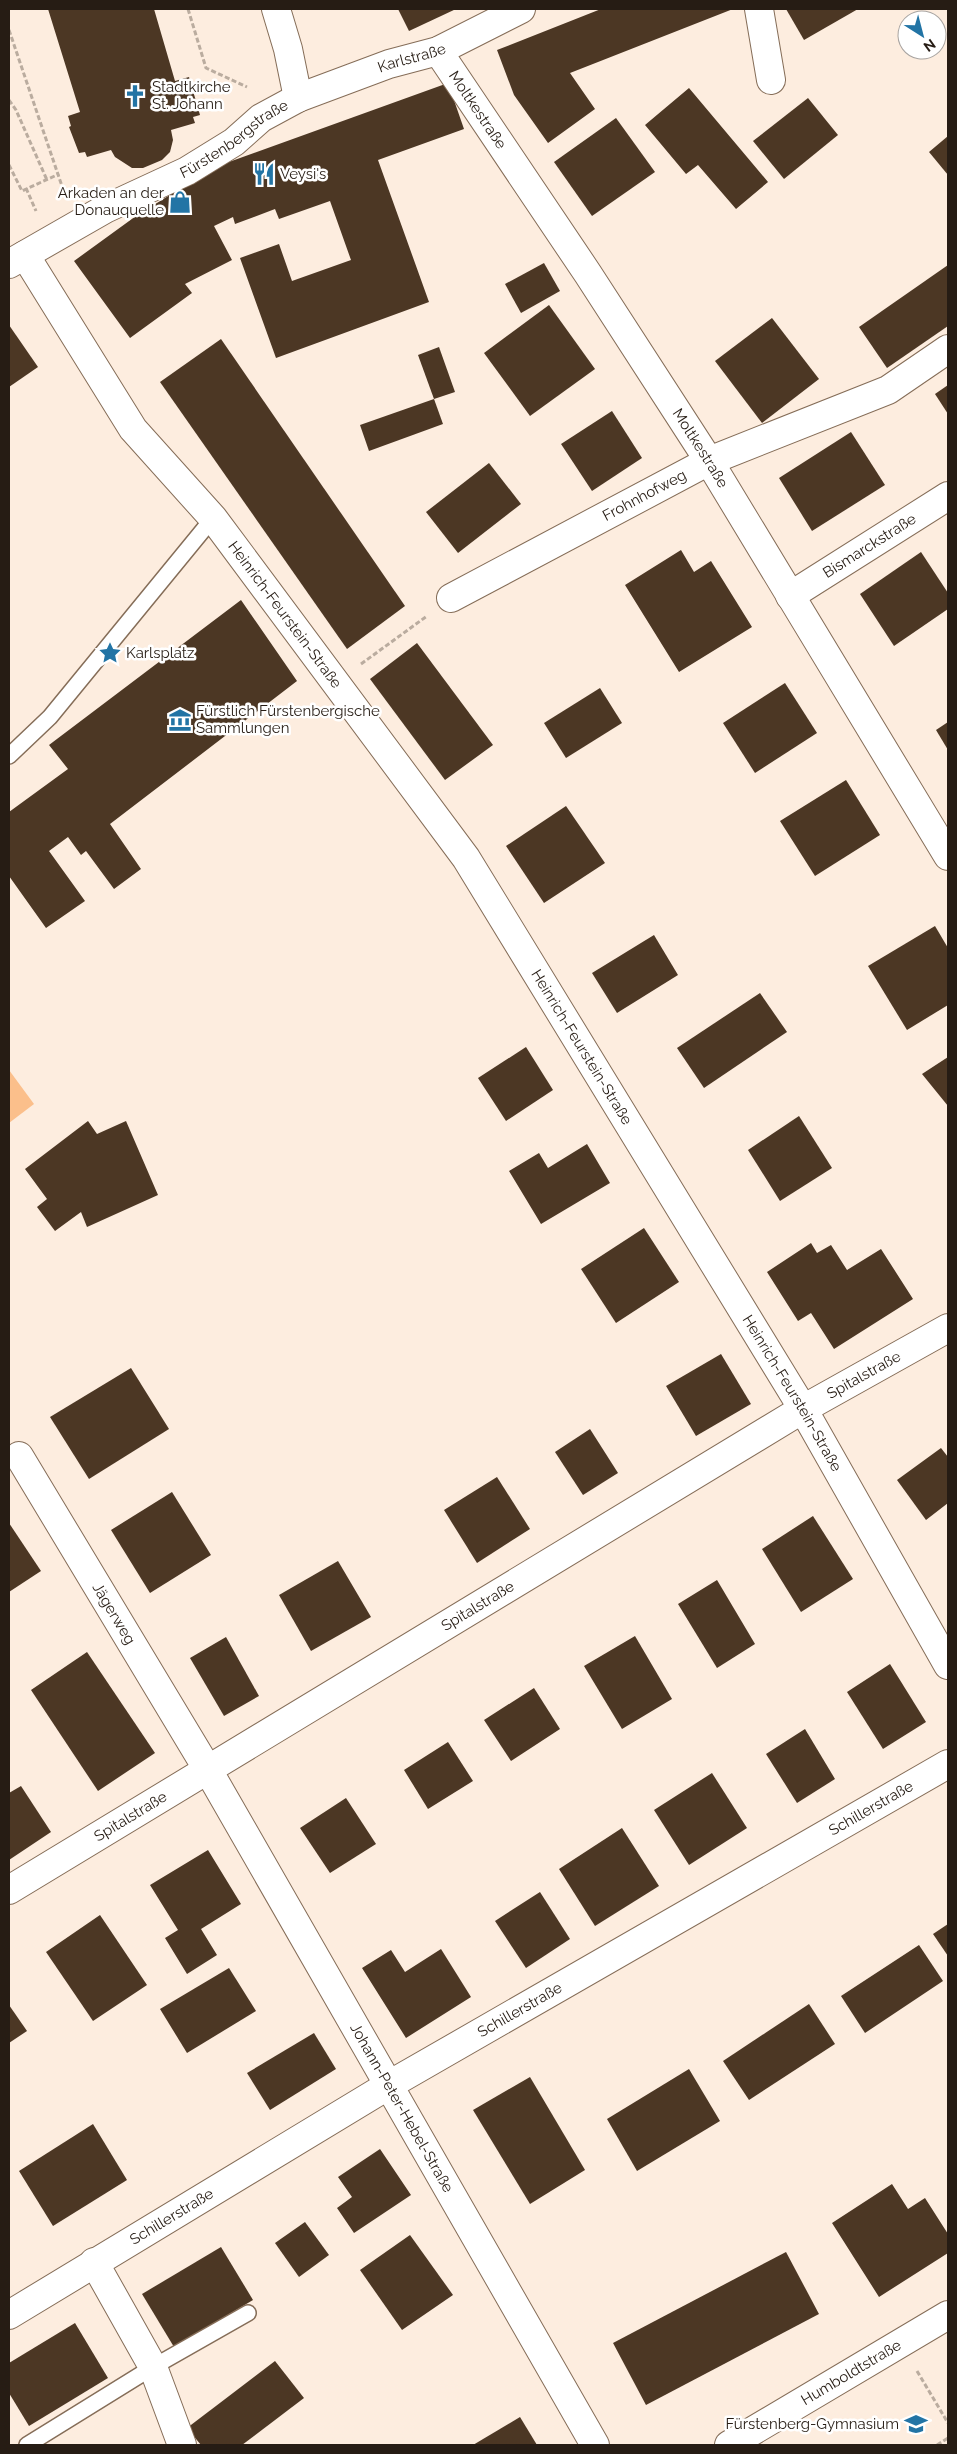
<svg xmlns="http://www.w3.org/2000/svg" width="957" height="2454" viewBox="0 0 957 2454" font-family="Raleway,sans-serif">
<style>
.water{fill:#fbbf8b}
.building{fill:#4c3724}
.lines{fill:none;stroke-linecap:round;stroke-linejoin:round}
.lane-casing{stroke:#856d58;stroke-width:18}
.street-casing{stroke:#856d58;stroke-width:30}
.path{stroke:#baac9f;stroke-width:3;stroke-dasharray:5 2.5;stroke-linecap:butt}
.lane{stroke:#fff;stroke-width:15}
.street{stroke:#fff;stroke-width:28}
.labels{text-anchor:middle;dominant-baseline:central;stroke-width:5;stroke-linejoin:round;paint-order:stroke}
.street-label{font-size:15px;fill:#261c14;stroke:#fff}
.poi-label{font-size:15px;fill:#261c14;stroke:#fff;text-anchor:start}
</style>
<rect width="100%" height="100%" fill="#fdeddf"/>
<path class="water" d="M9,1070L34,1104L9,1123Z"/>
<g class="building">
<path d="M48,9H154L175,81L189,77L200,115L193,117L195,123L171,130L173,140L170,152L162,160L143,168H132L115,157L111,150L87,157L85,152L79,153L69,127L71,126L68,116L80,112Z"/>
<path d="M398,9H456L409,31Z"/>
<path d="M601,9H733L570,73L595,109L548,143L514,95L497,50Z"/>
<path d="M786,9H858L804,40Z"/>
<path d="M448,83L464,129L378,160L429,302L276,358L240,258L279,244L292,281L351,260L330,201L279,219L275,209L235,224L233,217L214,226L232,260L185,284L192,293L130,338L74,261L136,216L215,167Z"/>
<path d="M689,88L768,182L736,209L698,165L686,174L645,125Z"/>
<path d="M808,98L838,135L784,179L753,141Z"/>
<path d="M616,118L655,172L592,216L554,162Z"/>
<path d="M948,136V175L929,152Z"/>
<path d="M544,263L560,291L521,313L505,284Z"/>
<path d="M948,265V326L887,368L859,327Z"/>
<path d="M549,305L595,369L530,416L484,353Z"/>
<path d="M772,318L819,379L762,423L715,361Z"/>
<path d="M9,325L38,367L9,387Z"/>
<path d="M221,339L405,606L347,649L160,382Z"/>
<path d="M439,347L455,392L434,399L418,355Z"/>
<path d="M948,385V414L935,394Z"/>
<path d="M434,399L443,424L369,451L360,425Z"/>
<path d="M612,411L642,458L592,491L561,444Z"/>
<path d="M851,432L885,485L812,531L779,478Z"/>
<path d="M489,463L521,504L458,553L426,512Z"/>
<path d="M681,550L694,572L711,561L752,627L679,672L625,585Z"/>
<path d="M921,552L948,593V609L894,646L860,594Z"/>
<path d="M241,600L297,681L110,824L141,869L114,889L86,851L81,855L68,837L49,851L85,901L46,928L9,876V812L68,769L49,745Z"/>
<path d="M417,643L493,745L445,780L370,679Z"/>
<path d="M785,683L817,733L755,773L723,723Z"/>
<path d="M600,688L622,723L566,758L544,723Z"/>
<path d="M948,722V750L936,730Z"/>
<path d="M846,780L880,835L815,876L780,821Z"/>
<path d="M566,806L605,863L544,903L506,846Z"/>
<path d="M935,926L948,948V1005L907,1030L868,966Z"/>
<path d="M654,935L678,975L617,1013L592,973Z"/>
<path d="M760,993L787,1032L704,1088L677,1048Z"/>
<path d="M526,1047L553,1090L506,1121L478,1078Z"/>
<path d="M948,1057V1106L922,1074Z"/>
<path d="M799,1116L832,1168L780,1201L748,1150Z"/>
<path d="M88,1121L97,1134L126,1121L158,1195L87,1227L81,1212L55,1231L37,1207L47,1199L25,1169Z"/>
<path d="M587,1144L610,1183L541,1224L509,1171L539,1153L548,1168Z"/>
<path d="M644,1228L679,1282L616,1323L581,1269Z"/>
<path d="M811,1243L817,1253L831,1245L847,1270L881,1249L913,1299L834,1349L811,1313L798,1321L767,1272Z"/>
<path d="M721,1354L751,1404L696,1436L666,1386Z"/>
<path d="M131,1368L169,1429L89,1479L50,1417Z"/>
<path d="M590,1429L618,1473L583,1495L555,1452Z"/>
<path d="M941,1448L948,1457V1503L926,1520L897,1480Z"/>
<path d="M497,1477L530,1529L477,1563L444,1510Z"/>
<path d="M172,1492L211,1555L150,1593L111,1530Z"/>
<path d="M813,1516L853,1579L801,1612L762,1549Z"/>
<path d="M9,1523L41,1571L9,1592Z"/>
<path d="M338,1561L371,1617L311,1651L279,1595Z"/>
<path d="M717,1580L755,1644L717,1668L678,1604Z"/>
<path d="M635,1636L672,1699L622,1729L584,1666Z"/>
<path d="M226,1637L259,1696L224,1716L190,1658Z"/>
<path d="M87,1652L155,1753L98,1791L31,1690Z"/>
<path d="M890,1664L926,1722L883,1749L847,1692Z"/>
<path d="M534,1688L560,1729L511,1761L484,1720Z"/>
<path d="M805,1729L835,1779L797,1803L766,1754Z"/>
<path d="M448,1742L473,1781L428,1809L404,1770Z"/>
<path d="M712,1773L747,1828L689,1865L654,1810Z"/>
<path d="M21,1786L51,1832L9,1860V1793Z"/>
<path d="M346,1798L376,1844L330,1873L300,1828Z"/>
<path d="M622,1828L659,1886L595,1926L559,1869Z"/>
<path d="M208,1850L241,1904L201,1929L217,1955L187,1974L165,1938L178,1930L150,1885Z"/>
<path d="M540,1892L570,1939L526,1968L495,1921Z"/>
<path d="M100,1915L147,1985L93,2021L46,1952Z"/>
<path d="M948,1924V1956L933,1934Z"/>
<path d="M919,1945L943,1981L865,2033L841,1996Z"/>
<path d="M441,1949L471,1997L406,2038L362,1968L391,1950L405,1972Z"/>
<path d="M229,1968L256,2011L187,2053L160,2009Z"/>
<path d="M809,2004L835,2044L749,2100L723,2061Z"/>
<path d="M9,2005L27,2031L9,2043Z"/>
<path d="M314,2033L336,2069L270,2110L247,2073Z"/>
<path d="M689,2069L720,2121L637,2171L607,2119Z"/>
<path d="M530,2077L585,2170L530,2204L473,2110Z"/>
<path d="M93,2124L127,2180L53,2226L19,2171Z"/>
<path d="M380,2149L411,2195L354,2233L337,2208L352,2197L338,2177Z"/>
<path d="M892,2184L908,2209L925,2198L948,2234V2253L879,2297L832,2223Z"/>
<path d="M305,2222L329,2255L299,2277L275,2243Z"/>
<path d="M410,2235L453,2295L402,2330L360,2270Z"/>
<path d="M221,2247L253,2300L174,2347L142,2294Z"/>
<path d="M786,2252L819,2314L646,2405L613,2343Z"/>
<path d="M75,2323L108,2378L29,2426L9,2393V2363Z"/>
<path d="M275,2361L304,2398L242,2445H201L187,2428Z"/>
<path d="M520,2417L537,2445H473Z"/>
</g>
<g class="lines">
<defs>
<g id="lane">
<path d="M9,756L50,717L213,518"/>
<path d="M27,2445L153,2367L248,2313"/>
</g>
<g id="street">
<path d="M276,9L288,49L298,98"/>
<path d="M759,9L771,80"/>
<path id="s1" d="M438,51L588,274L709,461L948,856"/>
<path id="s2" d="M25,255L133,429L213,518L466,858L803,1409L948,1665"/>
<path id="s3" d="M9,264L105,209L187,171L234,142L261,118L298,98L389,64L438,51L521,9"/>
<path id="s4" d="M790,596L948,496"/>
<path id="s5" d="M451,598L709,461L888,390L948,349"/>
<path id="s6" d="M19,1456L208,1770L595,2445"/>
<path id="s7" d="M9,1890L803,1409L948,1328"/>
<path d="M94,2262L153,2367L182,2445"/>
<path id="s8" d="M9,2315L389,2085L948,1764"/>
<path id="s9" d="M729,2445L948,2315"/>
</g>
</defs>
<use href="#lane" class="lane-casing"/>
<use href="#street" class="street-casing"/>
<g class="path">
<path d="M188,9L206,68L247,87"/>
<path d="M9,30L65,195"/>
<path d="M9,100L16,110L47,180"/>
<path d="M9,165L22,191L59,174"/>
<path d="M26,188L36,211"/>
<path d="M361,664L427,616"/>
<path d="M917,2371L948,2423"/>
<path d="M937,2445L948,2438"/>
</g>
<use href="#lane" class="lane"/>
<use href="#street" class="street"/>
</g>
<defs>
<symbol id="church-bare" viewBox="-9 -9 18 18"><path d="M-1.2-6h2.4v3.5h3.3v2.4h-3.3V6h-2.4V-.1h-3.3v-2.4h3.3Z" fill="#2274a5" stroke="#fff" stroke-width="2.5" paint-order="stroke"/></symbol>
<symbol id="restaurant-bare" viewBox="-9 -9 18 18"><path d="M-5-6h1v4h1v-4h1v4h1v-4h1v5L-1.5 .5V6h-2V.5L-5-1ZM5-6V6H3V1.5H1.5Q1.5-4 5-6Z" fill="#2274a5" stroke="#fff" stroke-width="2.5" paint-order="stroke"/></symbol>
<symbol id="shop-bare" viewBox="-9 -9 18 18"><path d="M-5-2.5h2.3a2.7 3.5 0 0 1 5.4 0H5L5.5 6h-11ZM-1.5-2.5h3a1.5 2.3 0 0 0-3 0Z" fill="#2274a5" stroke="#fff" stroke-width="2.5" paint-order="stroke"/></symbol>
<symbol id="sight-bare" viewBox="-9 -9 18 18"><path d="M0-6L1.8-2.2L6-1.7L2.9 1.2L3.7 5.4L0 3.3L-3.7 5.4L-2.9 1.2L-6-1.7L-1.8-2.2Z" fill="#2274a5" stroke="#fff" stroke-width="2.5" paint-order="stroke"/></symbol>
<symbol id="museum-bare" viewBox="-9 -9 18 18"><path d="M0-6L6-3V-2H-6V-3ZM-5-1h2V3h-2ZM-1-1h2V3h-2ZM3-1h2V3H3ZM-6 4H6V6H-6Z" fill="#2274a5" stroke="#fff" stroke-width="2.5" paint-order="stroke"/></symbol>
<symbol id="school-bare" viewBox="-9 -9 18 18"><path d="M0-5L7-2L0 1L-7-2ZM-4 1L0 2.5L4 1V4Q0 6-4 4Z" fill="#2274a5" stroke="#fff" stroke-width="2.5" paint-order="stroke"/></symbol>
</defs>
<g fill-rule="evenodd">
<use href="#church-bare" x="119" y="80" width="32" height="32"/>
<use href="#restaurant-bare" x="248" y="158" width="32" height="32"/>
<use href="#shop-bare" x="164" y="186" width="32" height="32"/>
<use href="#sight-bare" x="94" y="637" width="32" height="32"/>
<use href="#museum-bare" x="164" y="704" width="32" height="32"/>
<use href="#school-bare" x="900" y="2408" width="32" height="32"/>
</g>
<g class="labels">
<g class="street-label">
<text stroke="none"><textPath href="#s3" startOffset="455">Karlstraße</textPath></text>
<text stroke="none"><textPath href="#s1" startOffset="71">Moltkestraße</textPath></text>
<text stroke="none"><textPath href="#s3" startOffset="258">Fürstenbergstraße</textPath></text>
<text stroke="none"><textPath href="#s1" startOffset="476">Moltkestraße</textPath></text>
<text stroke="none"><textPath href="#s5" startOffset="219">Frohnhofweg</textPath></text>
<text stroke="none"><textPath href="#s4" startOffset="94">Bismarckstraße</textPath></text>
<text stroke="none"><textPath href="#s2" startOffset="445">Heinrich-Feurstein-Straße</textPath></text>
<text stroke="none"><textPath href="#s2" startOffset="970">Heinrich-Feurstein-Straße</textPath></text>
<text stroke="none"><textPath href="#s7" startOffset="998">Spitalstraße</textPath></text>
<text stroke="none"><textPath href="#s2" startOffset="1375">Heinrich-Feurstein-Straße</textPath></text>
<text stroke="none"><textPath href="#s7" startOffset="548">Spitalstraße</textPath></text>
<text stroke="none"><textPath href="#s6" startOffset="184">Jägerweg</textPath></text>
<text stroke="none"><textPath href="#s8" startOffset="1000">Schillerstraße</textPath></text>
<text stroke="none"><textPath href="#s7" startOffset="142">Spitalstraße</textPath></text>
<text stroke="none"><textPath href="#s8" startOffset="595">Schillerstraße</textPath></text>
<text stroke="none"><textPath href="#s6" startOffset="756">Johann-Peter-Hebel-Straße</textPath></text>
<text stroke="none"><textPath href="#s8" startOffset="190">Schillerstraße</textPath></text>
<text stroke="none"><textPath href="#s9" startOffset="142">Humboldtstraße</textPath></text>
</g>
<g class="poi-label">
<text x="152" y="87">Stadtkirche<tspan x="152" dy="17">St. Johann</tspan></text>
<text x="280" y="174">Veysi's</text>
<text x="164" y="193" text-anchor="end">Arkaden an der<tspan x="164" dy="17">Donauquelle</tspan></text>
<text x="126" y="653">Karlsplatz</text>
<text x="196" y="711">Fürstlich Fürstenbergische<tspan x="196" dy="17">Sammlungen</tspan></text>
<text x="899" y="2424" text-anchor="end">Fürstenberg-Gymnasium</text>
</g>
</g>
<rect width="957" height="2454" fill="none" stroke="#261c14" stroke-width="20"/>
<g transform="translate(922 35) rotate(144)"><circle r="24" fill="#ffffff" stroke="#a8a4a1"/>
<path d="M0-4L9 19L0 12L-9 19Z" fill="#2274a5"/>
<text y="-8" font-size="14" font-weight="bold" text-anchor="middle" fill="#261c14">N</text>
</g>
</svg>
